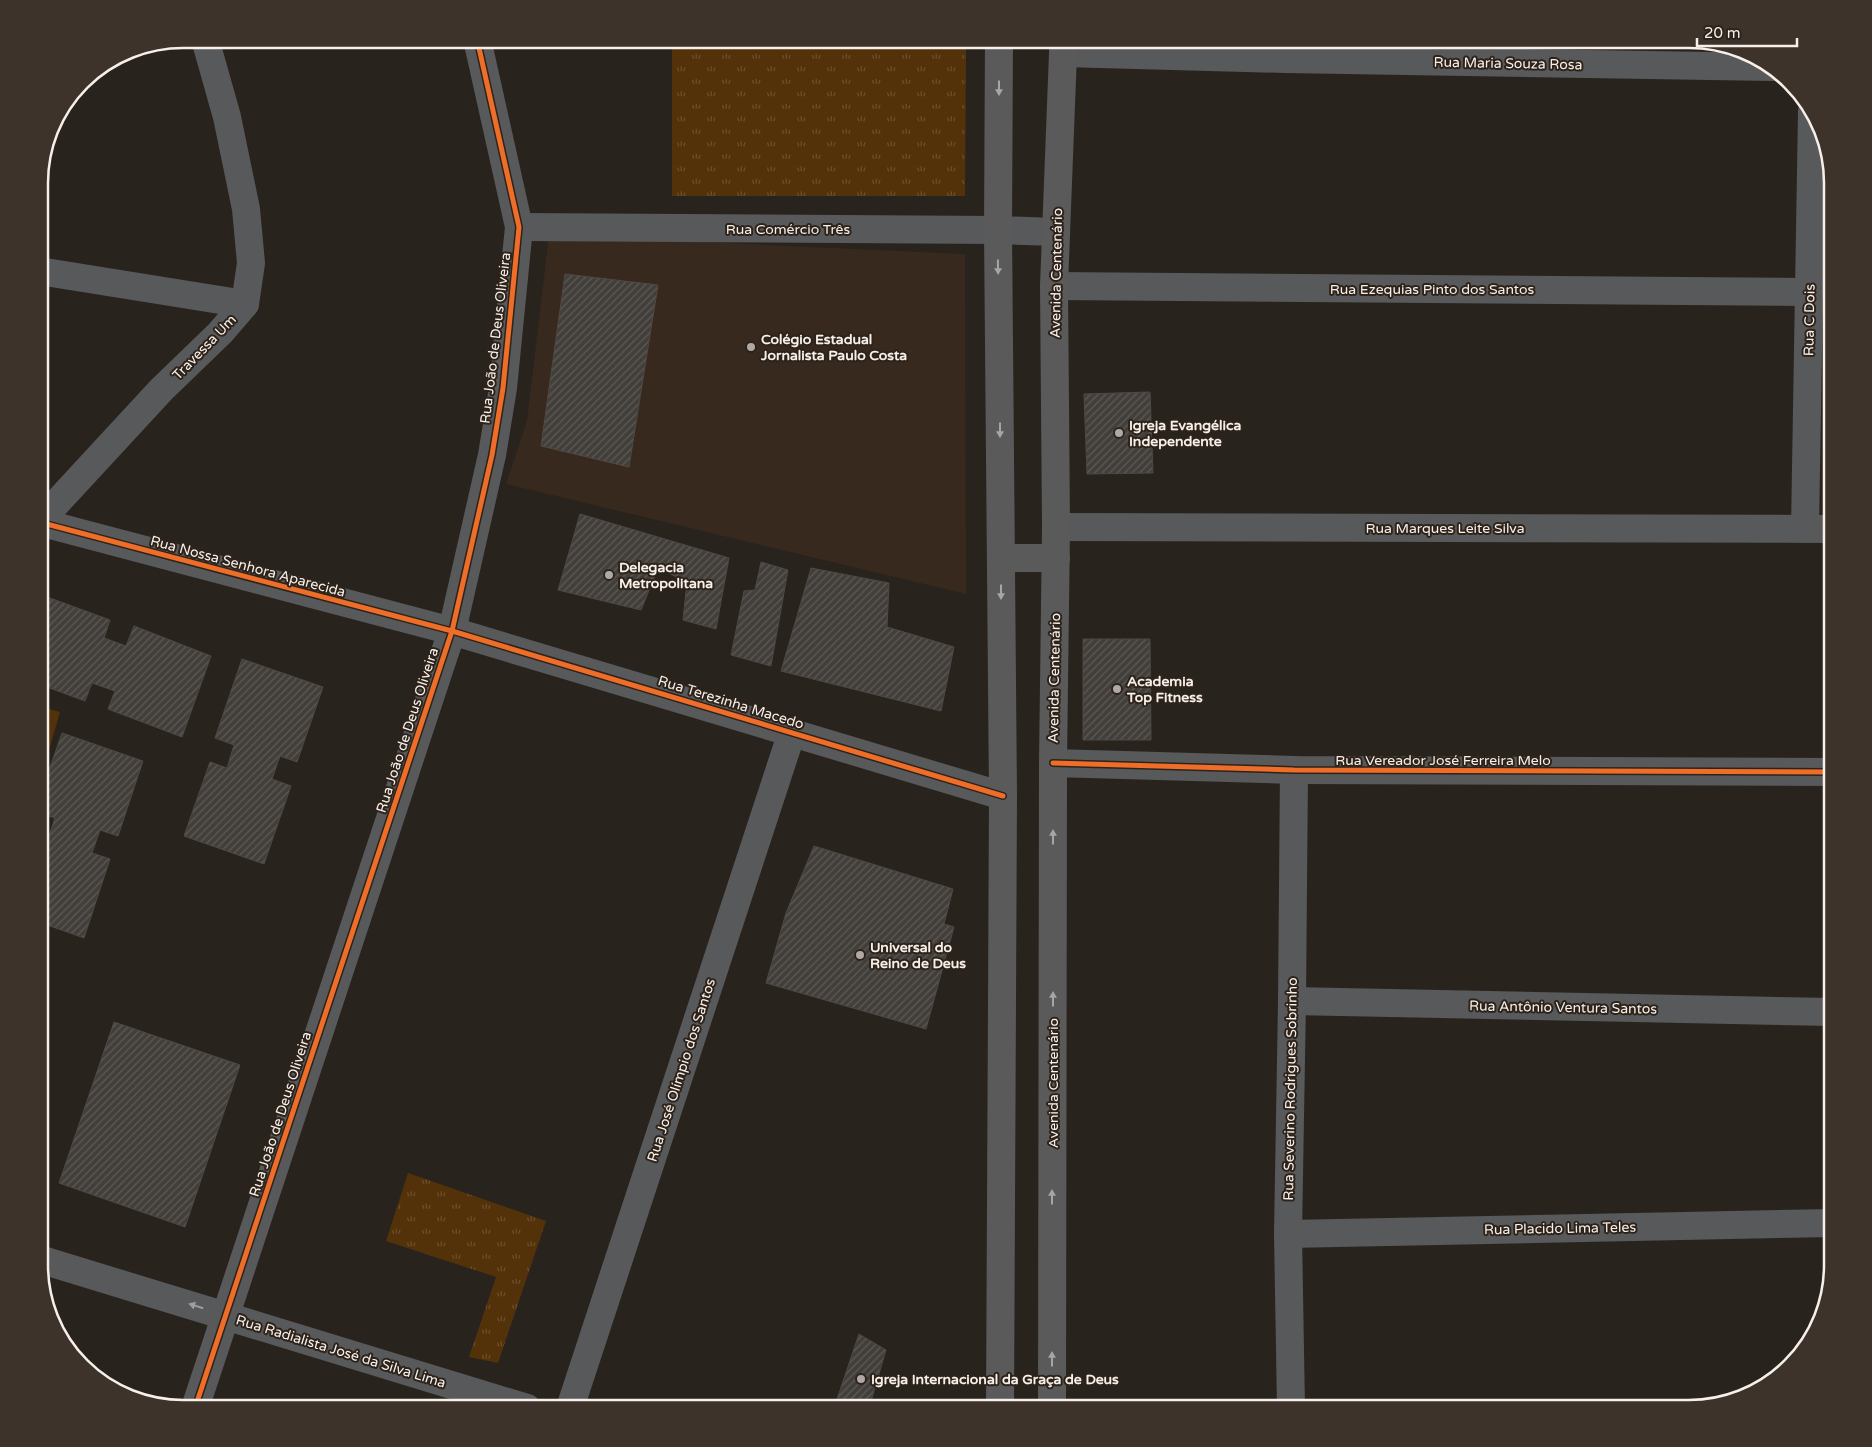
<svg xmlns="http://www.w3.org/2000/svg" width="1872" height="1447" font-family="'Varela Round',sans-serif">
<defs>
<pattern id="grass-tufts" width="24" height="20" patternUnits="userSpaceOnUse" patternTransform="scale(1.25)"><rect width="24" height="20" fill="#533109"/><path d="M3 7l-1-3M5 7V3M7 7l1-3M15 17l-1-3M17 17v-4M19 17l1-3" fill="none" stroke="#6c4f2d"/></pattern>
<pattern id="building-hatch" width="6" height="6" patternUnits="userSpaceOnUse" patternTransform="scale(1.25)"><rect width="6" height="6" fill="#423e3a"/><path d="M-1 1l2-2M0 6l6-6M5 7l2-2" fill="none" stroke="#5e5a57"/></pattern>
</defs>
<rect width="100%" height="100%" fill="#29231e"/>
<path fill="#37291d" d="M549,235L965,254L966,594L506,484L527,421Z"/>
<g fill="url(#grass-tufts)">
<path d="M672,39H966L965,196H672Z"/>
<path d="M53,120L39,209V173Z"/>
<path d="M408,1173L546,1221L498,1363L469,1357L496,1277L386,1241Z"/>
</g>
<path fill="#533109" d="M39,706L60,712L49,750L39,746Z"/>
<g fill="url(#building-hatch)" stroke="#4e4945">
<path d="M565,274L658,285L629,467L541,446Z"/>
<path d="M1150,392L1153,473L1087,474L1084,394Z"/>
<path d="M580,514L729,558L716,629L683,620L687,582L658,568L641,610L558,590Z"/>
<path d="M761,562L788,570L771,666L731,655L744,591L755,590Z"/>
<path d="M811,568L889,583L887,627L954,647L941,711L781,671Z"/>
<path d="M39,594L110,620L104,638L126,646L134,626L211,656L182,737L108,709L115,691L92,683L85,701L39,684Z"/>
<path d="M1083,639H1150L1151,740H1083Z"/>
<path d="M242,659L323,687L297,762L280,756L272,779L291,786L264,864L184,836L210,762L227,768L234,745L215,738Z"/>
<path d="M62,733L143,761L118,836L100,830L92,853L110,859L84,938L39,922V839L47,842L55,818L39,813V799Z"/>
<path d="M814,846L953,889L944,924L954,927L926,1029L766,983L786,913Z"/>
<path d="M114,1022L240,1065L185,1227L59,1183Z"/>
<path d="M859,1334L886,1350L869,1408H834Z"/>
</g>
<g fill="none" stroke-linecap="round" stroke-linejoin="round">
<g stroke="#58595a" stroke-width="28">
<path d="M1063,53L1285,59L1773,67"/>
<path d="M519,227L998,230L1056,232"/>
<path d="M39,271L245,304"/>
<path d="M1054,286L1810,292"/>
<path d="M39,522L452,631L1003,796"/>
<path d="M39,522L161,390L220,333L245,304L251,263L246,209L227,117L205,39"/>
<path d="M1056,527L1833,529"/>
<path d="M1805,529L1812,111"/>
<path d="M1053,763L1294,770L1833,772"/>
<path d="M1292,1001L1833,1012"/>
<path d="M1288,1234L1833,1223"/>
<path d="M195,1408L452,631L492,455L503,388L519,227L477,39"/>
<path d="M570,1408L792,732"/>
<path d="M1291,1408L1288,1234L1292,1001L1294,770"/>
</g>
<path stroke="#58595a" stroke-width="28" d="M39,1259L527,1408"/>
<g stroke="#5a5a5a" stroke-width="28">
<path d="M999,39L998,230L1003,796L1000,1408"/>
<path d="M1001,558H1056"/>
<path d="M1052,1408L1053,763L1056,527L1054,286L1063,53L1065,39"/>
</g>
<defs>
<g id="cycleway">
<path d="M39,522L452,631L1003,796"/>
<path d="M1053,763L1294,770L1833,772"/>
<path d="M195,1408L452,631L492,455L503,388L519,227L477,39"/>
</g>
</defs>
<use href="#cycleway" stroke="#2d231a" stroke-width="8"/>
<use href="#cycleway" stroke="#ee6e29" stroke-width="5"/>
</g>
<defs><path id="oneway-solid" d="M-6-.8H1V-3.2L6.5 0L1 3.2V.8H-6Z" transform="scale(1.25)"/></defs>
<g fill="#a8a5a2">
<use href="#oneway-solid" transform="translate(999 88) rotate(90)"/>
<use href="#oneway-solid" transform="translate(998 267) rotate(89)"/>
<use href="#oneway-solid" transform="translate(1000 430) rotate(90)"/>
<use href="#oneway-solid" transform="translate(1001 592) rotate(90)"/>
<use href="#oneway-solid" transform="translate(1053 837) rotate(-90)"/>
<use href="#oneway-solid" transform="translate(1053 999) rotate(-90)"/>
<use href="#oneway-solid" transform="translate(1052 1197) rotate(-90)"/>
<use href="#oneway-solid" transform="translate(1052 1359) rotate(-90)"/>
</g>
<use fill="#a09d9b" href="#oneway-solid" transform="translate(196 1306) rotate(-163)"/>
<g fill="#afa8a3" stroke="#2d231a" stroke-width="2">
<circle cx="751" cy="347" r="5"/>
<circle cx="1119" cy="433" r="5"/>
<circle cx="609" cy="575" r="5"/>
<circle cx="1117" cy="689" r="5"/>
<circle cx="860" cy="955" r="5"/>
<circle cx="861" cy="1379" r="5"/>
</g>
<g text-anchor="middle" stroke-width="4" stroke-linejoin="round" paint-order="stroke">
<g font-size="14" fill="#f7f0ea" stroke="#2d231a">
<text transform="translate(1508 63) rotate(1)" y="5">Rua Maria Souza Rosa</text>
<text x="788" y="234">Rua Comércio Três</text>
<text transform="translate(1056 273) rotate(-89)" y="5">Avenida Centenário</text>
<text x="1432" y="294">Rua Ezequias Pinto dos Santos</text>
<text transform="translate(1809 320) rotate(-89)" y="5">Rua C Dois</text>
<text transform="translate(495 338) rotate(-83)" y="5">Rua João de Deus Oliveira</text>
<text transform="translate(204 347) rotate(-46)" y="5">Travessa Um</text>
<text x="1445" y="533">Rua Marques Leite Silva</text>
<text transform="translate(248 566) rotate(15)" y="5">Rua Nossa Senhora Aparecida</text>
<text transform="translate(1054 678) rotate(-89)" y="5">Avenida Centenário</text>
<text transform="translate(731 702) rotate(17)" y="5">Rua Terezinha Macedo</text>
<text transform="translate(407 730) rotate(-72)" y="5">Rua João de Deus Oliveira</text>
<text x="1443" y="765">Rua Vereador José Ferreira Melo</text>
<text transform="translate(1563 1007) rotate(1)" y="5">Rua Antônio Ventura Santos</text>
<text transform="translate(681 1070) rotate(-72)" y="5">Rua José Olímpio dos Santos</text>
<text transform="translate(1053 1083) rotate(-90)" y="5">Avenida Centenário</text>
<text transform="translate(1290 1089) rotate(-89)" y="5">Rua Severino Rodrigues Sobrinho</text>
<text transform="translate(280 1114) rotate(-72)" y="5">Rua João de Deus Oliveira</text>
<text transform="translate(1560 1228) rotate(-1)" y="5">Rua Placido Lima Teles</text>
<text transform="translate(341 1351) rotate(17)" y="5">Rua Radialista José da Silva Lima</text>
</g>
<g font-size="14" font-weight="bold" fill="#f7f0ea" stroke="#2d231a" text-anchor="start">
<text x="761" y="344">Colégio Estadual<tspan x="761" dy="16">Jornalista Paulo Costa</tspan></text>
<text x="1129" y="430">Igreja Evangélica<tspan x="1129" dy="16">Independente</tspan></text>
<text x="619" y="572">Delegacia<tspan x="619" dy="16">Metropolitana</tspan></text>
<text x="1127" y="686">Academia<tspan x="1127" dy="16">Top Fitness</tspan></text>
<text x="870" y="952">Universal do<tspan x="870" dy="16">Reino de Deus</tspan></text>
<text x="871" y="1384">Igreja Internacional da Graça de Deus</text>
</g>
</g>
<path d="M0 0H1872V1447H0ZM183 48H1689A135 135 0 0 1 1824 183V1265A135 135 0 0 1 1689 1400H183A135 135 0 0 1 48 1265V183A135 135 0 0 1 183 48Z" fill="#3d332b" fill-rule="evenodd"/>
<path fill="none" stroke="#f7f0ea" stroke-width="2.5" d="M183 48H1689A135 135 0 0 1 1824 183V1265A135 135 0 0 1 1689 1400H183A135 135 0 0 1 48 1265V183A135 135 0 0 1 183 48Z"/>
<path d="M1697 38v8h100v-8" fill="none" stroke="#f7f0ea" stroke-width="2.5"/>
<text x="1704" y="38" font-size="15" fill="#f7f0ea" stroke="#2d231a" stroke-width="4" paint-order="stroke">20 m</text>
</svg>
